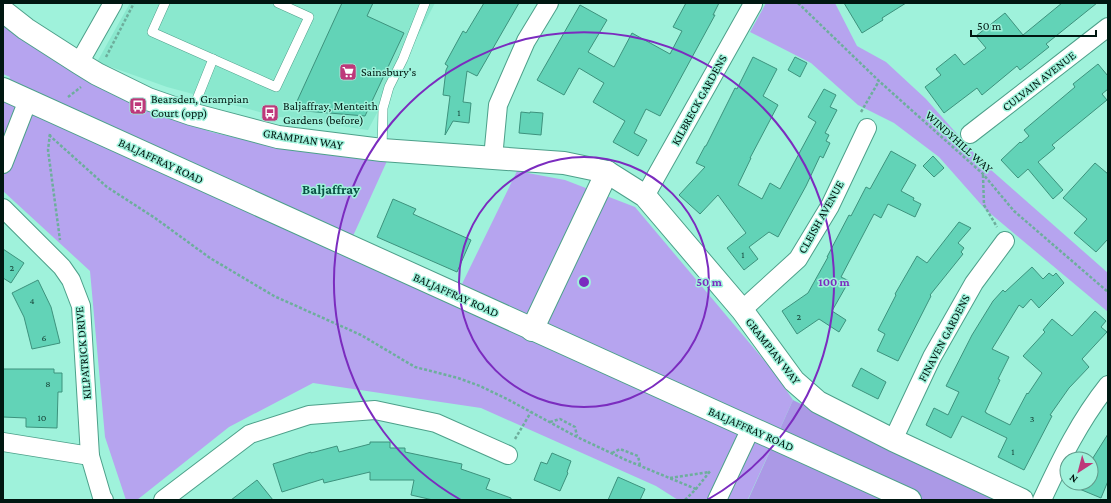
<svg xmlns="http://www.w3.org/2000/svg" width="1111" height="503" font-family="'Crimson Pro',serif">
<rect width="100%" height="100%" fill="#9ff2db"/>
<path fill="#8ae8ce" d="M130,3H435L368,130L274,116L167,87L97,62Z"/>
<g fill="#b6a4ef">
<path d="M766,3H835L857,46L886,62L926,99L982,162L1108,273V312L985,209L939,157L894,123L858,105L811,63L750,32Z"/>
<path d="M3,21L60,64L83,78L147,109L211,132L279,148L387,161L353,236L462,284L517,171L565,180L635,207L774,372L793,400L748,499L749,500H678L656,486L481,408L313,383L229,427L137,500H126L105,437L90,271L3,191V93L10,77L3,74Z"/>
</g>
<path fill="#ab99e6" d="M793,400L996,500H748Z"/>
<g fill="#62d3b7" stroke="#3d927d">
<path d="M342,3H373L367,16L404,33L365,116L293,110Z"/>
<path d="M484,3H519L477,76L467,71L463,102L471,103L469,123L453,121L445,135L450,96L443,95L446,70L448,66L445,64L463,31L466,33Z"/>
<path d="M686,3H719L713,15H715L660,116L646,109L634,133L647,140L638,156L613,142L625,121L593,102L604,83L579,68L564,95L537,80L580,5L607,20L588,52L614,67L632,33L670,54L682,31L673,27Z"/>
<path d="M844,3H906L882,18L883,20L862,33Z"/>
<path d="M1062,3H1097L1046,44L1049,47L1020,70L1017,66L982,95L977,88L944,113L925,87L941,75L936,69L955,54L964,65L986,48L976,36L1005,13L1023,35Z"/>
<path d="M753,57L777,69L763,96L778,105L750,158H751L738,185L762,199L770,183L780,189L816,122L808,117L824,89L836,95L830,107L837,110L825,133L829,135L826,141L830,143L823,158L820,156L806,186L778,237L769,232L749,247L758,259L744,270L727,248L746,233L718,195L700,214L679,195L705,167L696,163L705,146H706L735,88L737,89Z"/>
<path d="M795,57L807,63L800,77L788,70Z"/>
<path d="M1098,64L1108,76V89L1102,94L1107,100L1052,145L1055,148L1038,162L1063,190L1053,199L1028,169L1018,178L1001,160L1020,142L1021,143L1029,136L1024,130L1075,87L1073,84Z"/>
<path d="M521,112L530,113V112L543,113L541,135L519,133Z"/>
<path d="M891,151L916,165L901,191L914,198L913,200L921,204L915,217L888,204L881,218L874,214L841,277L849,281L832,311L846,320L839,332L819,319L797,334L782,311L808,293L828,257H827L849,215L851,216L866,187L870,189Z"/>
<path d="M933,156L944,168L934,177L923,166Z"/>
<path d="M1095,163L1108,174V239L1096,252L1074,233L1087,219L1063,198Z"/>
<path d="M393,199L416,209L413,214L471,240L457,272L377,237Z"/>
<path d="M959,222L971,228L958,243L964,248L961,252L963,254L930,295L931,296L898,361L877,351L885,334L878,330L896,295L895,294L917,256L927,263Z"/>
<path d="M3,249L24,263L11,283L3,278Z"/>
<path d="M1032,267L1043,279L1049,273L1053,276L1056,273L1064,283L1039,308L1031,299L1023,308L1019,305L992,349L1009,357L998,379L1000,380L985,412H986V413L1010,425L1027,393L1028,394L1042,373L1023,356L1045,332L1043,330L1052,319L1072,336L1095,311L1106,321L1101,327L1107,332L1082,359L1089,367L1069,388L1050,415L1052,416L1024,470L998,457L1007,438L962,416L951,438L926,425L934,408L948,415L959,392L946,386L972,335L993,301L1003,290L1005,292Z"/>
<path d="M38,280L51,307L60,343L32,349L24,317L12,293Z"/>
<path d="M861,368L886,382L878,399L852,386Z"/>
<path d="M3,369H54V373H62V392H58L57,428L26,427V418L3,417Z"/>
<path d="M1108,434V481L1101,498L1065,483H1091V461Z"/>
<path d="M370,442H390V448H405V452L462,464L461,469L490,479L486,489L511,498V500H433L411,495L414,480H370V472L324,483L323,479L282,492L273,464L311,452V453L337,446L339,452L370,444Z"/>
<path d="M552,453L571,461L567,472L568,473L560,491L534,480L541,462L547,464Z"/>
<path d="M618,477L645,489L640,500H608Z"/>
<path d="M257,480L273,500H231Z"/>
</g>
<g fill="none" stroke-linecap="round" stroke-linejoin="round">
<defs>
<g id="service">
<path d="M165,3L152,32L276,87L309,17L278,3"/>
<path d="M191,114L213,59"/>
<path d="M382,150L383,108L389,87L403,59L425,3"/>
</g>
<g id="minor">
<path d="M79,63L113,3"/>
<path d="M970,134L1108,27"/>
<path d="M493,158L498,105L526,41L549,3"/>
<path d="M3,164L28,100"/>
<path d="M645,196L753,4"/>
<path d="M3,208L62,267L71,280L81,306L90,456L102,497L104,500"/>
<path d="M742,310L798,259L830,206L867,128"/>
<path d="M893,440L932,357L974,283L1005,241"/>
<path d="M3,442L90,456"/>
<path d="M163,500L250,434L309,415L375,410L436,423L508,455"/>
<path d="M717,500L751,428"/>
<path d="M1042,500C1061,459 1080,420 1108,385"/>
</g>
<g id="tertiary">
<path d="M3,11L26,29L79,63L97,74L148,99L191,114L278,137L382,150L564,163L607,172L645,196L742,310L794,381L818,402L893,440L1022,500"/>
<path d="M532,330L607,172"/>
</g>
<path id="secondary" d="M3,89L910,500"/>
</defs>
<use href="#service" stroke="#4da08a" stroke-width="10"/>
<use href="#minor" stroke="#4da08a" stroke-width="20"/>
<use href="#tertiary" stroke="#4da08a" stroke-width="24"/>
<use href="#secondary" stroke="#4da08a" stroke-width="24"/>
<g stroke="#6dae9c" stroke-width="2.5" stroke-dasharray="3 2" stroke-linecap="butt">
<path d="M798,3L879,81L983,174L1014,211L1108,292"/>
<path d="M106,57L134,3"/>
<path d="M68,97L81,87"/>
<path d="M861,112L879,81"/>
<path d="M50,134L48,150L60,240"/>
<path d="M49,135L107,187L155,218L210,258L274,296L361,335L415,367L458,378L480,386L507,399L577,437L626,460L696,489"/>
<path d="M983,175L984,205L997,227"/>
<path d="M550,422L560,419L575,427L577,436"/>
<path d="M515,439L531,412"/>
<path d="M612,453L620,449L638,456L640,465"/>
<path d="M670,478L709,472"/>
<path d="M685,500L696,489L711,470"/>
</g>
<use href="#service" stroke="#fff" stroke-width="9"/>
<use href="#minor" stroke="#fff" stroke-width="18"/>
<use href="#tertiary" stroke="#fff" stroke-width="22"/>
<use href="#secondary" stroke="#fff" stroke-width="22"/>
</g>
<g fill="none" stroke="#7b2cbf" stroke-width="2">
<circle cx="584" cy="282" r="125"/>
<path d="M461 500A250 250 0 1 1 707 500"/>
</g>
<defs>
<symbol id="supermarket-square" viewBox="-11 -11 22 22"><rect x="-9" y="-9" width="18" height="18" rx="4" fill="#be387a" stroke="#9ff2db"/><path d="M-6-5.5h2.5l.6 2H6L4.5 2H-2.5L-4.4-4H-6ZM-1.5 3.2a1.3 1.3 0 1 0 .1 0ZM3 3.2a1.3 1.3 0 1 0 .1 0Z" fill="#fff"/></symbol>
<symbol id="bus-square" viewBox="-11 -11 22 22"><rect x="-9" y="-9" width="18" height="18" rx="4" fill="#be387a" stroke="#9ff2db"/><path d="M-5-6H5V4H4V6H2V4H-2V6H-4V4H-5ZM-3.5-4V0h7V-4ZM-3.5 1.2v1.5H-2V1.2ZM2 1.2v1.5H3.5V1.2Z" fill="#fff"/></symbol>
</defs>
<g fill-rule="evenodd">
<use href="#supermarket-square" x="338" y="62" width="20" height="20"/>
<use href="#bus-square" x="128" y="96" width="20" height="20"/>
<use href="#bus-square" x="260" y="103" width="20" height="20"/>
</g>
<g text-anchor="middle" stroke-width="3" stroke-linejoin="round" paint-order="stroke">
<g font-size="10" fill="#18463a">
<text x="459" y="116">1</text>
<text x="743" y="258">1</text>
<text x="12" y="271">2</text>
<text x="32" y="304">4</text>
<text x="799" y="320">2</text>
<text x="44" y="341">6</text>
<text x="48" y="387">8</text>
<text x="42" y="421">10</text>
<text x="1032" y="422">3</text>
<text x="1013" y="455">1</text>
</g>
<g font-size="12" fill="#001711" stroke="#9ff2db" text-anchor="start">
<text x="361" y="76">Sainsbury's</text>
<text x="151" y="103">Bearsden, Grampian<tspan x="151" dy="14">Court (opp)</tspan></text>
<text x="283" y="110">Baljaffray, Menteith<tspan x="283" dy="14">Gardens (before)</tspan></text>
</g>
<g font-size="12" fill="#001711" stroke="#9ff2db">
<text transform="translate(1039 81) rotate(-38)" y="4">CULVAIN AVENUE</text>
<text transform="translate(699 100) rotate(-61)" y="4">KILBRECK GARDENS</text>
<text transform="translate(303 139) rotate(9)" y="4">GRAMPIAN WAY</text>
<text transform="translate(959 142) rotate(42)" y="4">WINDYHILL WAY</text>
<text transform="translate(161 161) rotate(25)" y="4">BALJAFFRAY ROAD</text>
<text transform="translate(821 217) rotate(-61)" y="4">CLEISH AVENUE</text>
<text transform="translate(456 295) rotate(24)" y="4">BALJAFFRAY ROAD</text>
<text transform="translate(944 338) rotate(-62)" y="4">FINAVEN GARDENS</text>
<text transform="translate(773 351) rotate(52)" y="4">GRAMPIAN WAY</text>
<text transform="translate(83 353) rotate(-95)" y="4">KILPATRICK DRIVE</text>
<text transform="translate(751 429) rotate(24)" y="4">BALJAFFRAY ROAD</text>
</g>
<g font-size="14" font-weight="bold" fill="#0a5243" stroke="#9ff2db">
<text x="331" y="194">Baljaffray</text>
</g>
</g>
<circle cx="584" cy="282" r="6" fill="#7b2cbf" stroke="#9ff2db" stroke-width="2"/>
<g font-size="12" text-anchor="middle" font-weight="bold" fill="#7b2cbf" stroke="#9ff2db" stroke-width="3" stroke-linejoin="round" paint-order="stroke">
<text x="709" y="286">50 m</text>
<text x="834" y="286">100 m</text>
</g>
<rect width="1111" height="503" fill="none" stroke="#001711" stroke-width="8"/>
<g transform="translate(1079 471) rotate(216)"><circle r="19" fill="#9ff2db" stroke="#5f9a8a"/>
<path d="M0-3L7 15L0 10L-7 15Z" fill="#be387a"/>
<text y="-6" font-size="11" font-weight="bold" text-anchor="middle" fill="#001711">N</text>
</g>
<path d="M971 30v6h125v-6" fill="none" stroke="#001711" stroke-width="2"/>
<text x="977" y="30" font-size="12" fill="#001711" stroke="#9ff2db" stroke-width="3" paint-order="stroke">50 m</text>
</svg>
